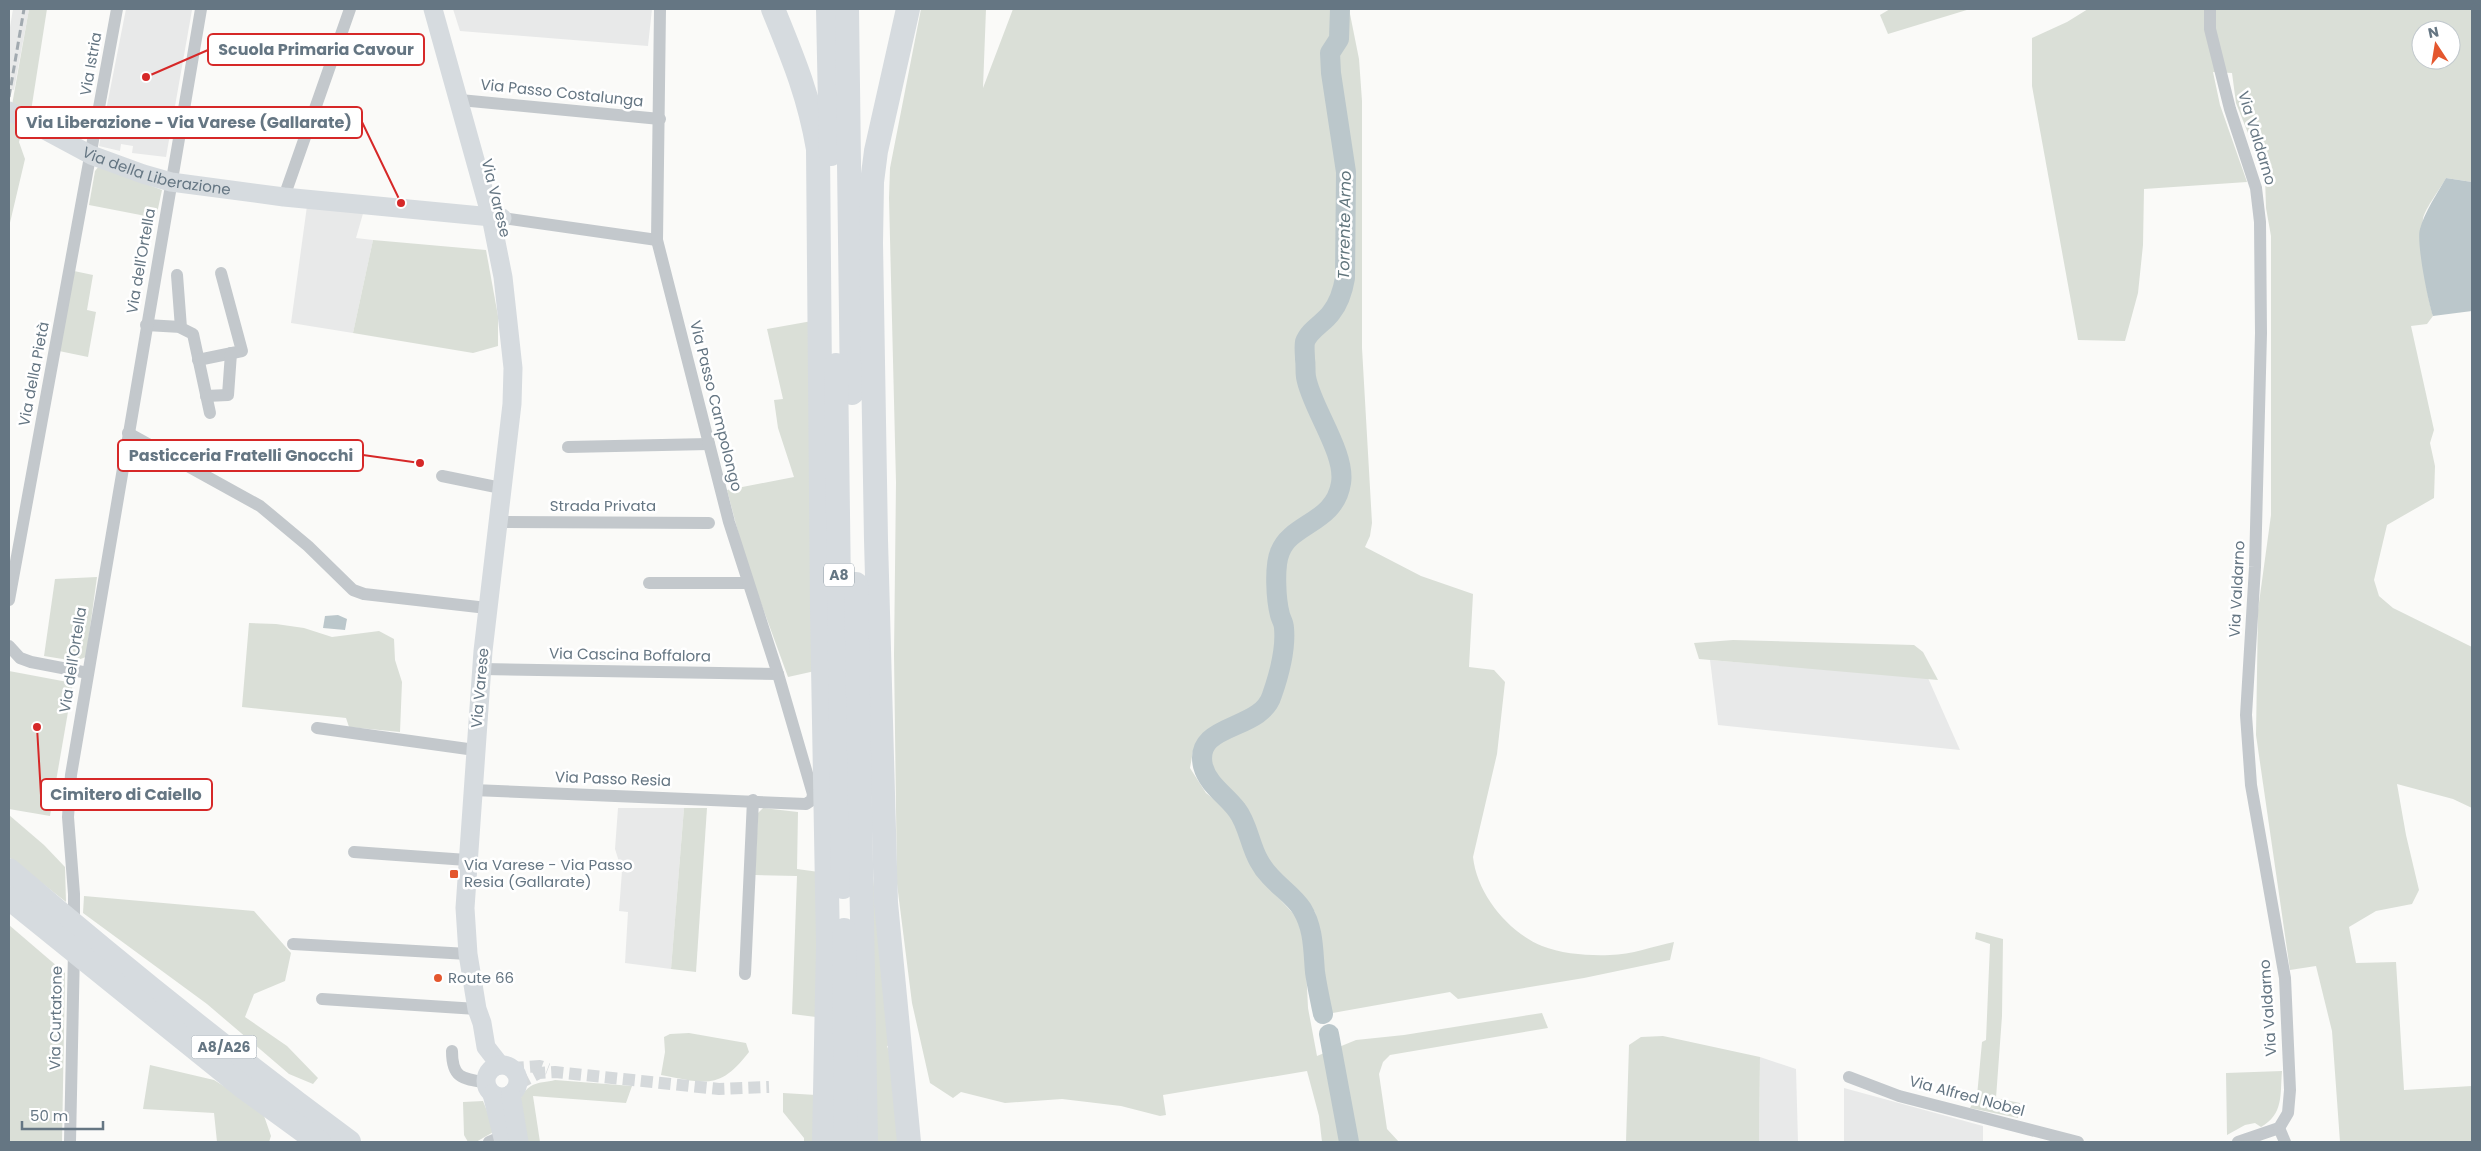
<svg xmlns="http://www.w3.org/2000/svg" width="2481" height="1151" font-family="Poppins,sans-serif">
<rect width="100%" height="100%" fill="#fafaf8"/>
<g fill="#e8e9e9">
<path d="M13,9H29L14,90L9,89V33Z"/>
<path d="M126,9L192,10L166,157L132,153L133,146L121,144L120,151L99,146Z"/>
<path d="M453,9H652L648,46L460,31Z"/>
<path d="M307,206L364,210L356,238L373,240L353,333L291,323Z"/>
<path d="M1710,660L1928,678L1960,750L1718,725Z"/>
<path d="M618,808H684L671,969L625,963L628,912L619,911L622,871L615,849Z"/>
<path d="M1760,1057L1796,1069L1798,1142H1759Z"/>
<path d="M1844,1088L1983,1126V1142H1844Z"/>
</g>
<g fill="#dadfd7" fill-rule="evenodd">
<path d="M29,9H47L31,111L12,105Z"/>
<path d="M921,9H986L983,88L1013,9H1349L1359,59L1362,101V348L1372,523L1370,536L1365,547L1421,576L1473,594L1469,667L1494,670L1505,682L1497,754L1473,857C1477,894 1508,932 1542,946C1562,954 1590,956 1610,955C1631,955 1654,946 1674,942L1670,960L1584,978L1458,999L1450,992L1327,1014L1319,972L1320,949L1315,912L1266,864L1250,828V814L1240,800L1224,787L1209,761L1214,748L1226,735L1250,726L1265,716L1282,680L1287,636L1281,632L1272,664L1267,697L1249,715L1236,724L1214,731L1193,751L1190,768L1206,793L1228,810L1260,878L1304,925L1308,1008L1317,1056L1356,1040L1404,1035L1542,1013L1548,1028L1390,1055L1383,1062L1379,1074L1387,1129L1399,1142H1322L1319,1116L1307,1071L1163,1095L1166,1115L1160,1116L1121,1106L1062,1099L1005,1103L961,1092L953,1098L930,1083L912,1003L897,884L894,655L896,482L889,198L890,168Z"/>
<path d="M1890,9H1970L1888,34L1880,15Z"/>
<path d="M2088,9H2472V182L2446,178C2441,188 2425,208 2423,219C2419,244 2426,292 2433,316L2427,324L2411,326L2434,430L2430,443L2435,466L2434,498L2387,525L2374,580L2379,596L2393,608L2472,647V808L2453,799L2397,784L2406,835L2419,890L2412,904L2376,911L2349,927L2356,963L2396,962L2404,1090L2472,1086V1142H2340L2332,1031L2316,966L2290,970L2256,735L2258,610L2271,515V236L2266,208L2265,176L2236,103L2232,73L2213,72L2220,105L2247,182L2144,189L2143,245L2138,293L2125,341L2078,340L2032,86V38L2067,22ZM2421,30H2451V60H2421Z"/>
<path d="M9,121L23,127L19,142L25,159L9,227Z"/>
<path d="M99,166L162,190L156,218L89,205L95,171Z"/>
<path d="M373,240L486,250L498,316V346L473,353L353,333Z"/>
<path d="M74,271L93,275L87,310L96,312L88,357L59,351Z"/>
<path d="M812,321L815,671L788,677L746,562L727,490L794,477L778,428L774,400L783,399L767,329Z"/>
<path d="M97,577L86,657L75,661L44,656L55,579Z"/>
<path d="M249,623L276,624L304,628L332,637L379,631L394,639L395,660L402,682L400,732L349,727L346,718L242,707Z"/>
<path d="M1733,640L1914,645L1923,652L1938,680L1699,659L1694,643Z"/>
<path d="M9,671L73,683L50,816L9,809Z"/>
<path d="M684,808H707L696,972L671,969Z"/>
<path d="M763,808L798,812L797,869L819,872L816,1017L792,1014L797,876L755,875L758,813Z"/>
<path d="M9,815L44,845L65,867L66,902L9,857Z"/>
<path d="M872,870L893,1045L887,1046L895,1068L901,1142H876Z"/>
<path d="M84,896L254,911L291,953L285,981L254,994L245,1017L287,1046L318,1078L313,1084L289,1074L207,1004L83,913Z"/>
<path d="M9,925L65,973L62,1142H9Z"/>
<path d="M1976,932L2003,939L2002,1016L1996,1098L2020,1103L2018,1118L1970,1108L1977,1096L1982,1042L1986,1040L1990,944L1975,939Z"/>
<path d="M689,1033L746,1043L749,1052C719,1091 705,1083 661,1075L665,1052L664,1037L670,1034Z"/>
<path d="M1663,1036L1760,1057L1759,1142H1626L1629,1045L1641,1037Z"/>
<path d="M150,1065L214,1080L262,1110L271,1136L269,1142H217L214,1113L143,1109Z"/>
<path d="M2282,1071C2280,1094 2284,1114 2261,1127L2255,1123L2245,1125L2227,1135L2226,1073Z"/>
<path d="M555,1080L632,1086L626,1103L533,1096L540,1142H525C520,1124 511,1099 531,1086C537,1082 548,1082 555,1080Z"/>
<path d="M783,1093L816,1095V1142H804V1138L783,1112Z"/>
<path d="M483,1101L495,1131L476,1142H468L464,1135L463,1102Z"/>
</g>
<g fill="#bbc7cb">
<path d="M2446,178L2472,182V311L2433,316C2428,301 2416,242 2420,229C2425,211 2437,194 2446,178Z"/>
<path d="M338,615L347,619L345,630L323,628L325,616Z"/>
</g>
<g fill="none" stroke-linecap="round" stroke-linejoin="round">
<g stroke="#bbc7cb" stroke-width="20">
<path d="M1323,1014C1320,1000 1317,986 1315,972C1313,950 1314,929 1302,909C1291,892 1270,882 1259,861C1250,846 1248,824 1237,810C1226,795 1208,785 1203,766C1193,722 1261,732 1272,695C1279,675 1286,649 1284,628C1284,623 1281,619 1280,615C1276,600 1274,566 1280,552C1291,523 1335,523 1341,483C1346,453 1311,407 1306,377C1305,371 1306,365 1305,359C1305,354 1304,347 1305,342C1309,330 1324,323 1331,313C1339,303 1343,290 1345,278L1346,172L1331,73L1330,53L1339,39L1340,9"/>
<path d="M1329,1034L1349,1142"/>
</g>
<g stroke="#d5d9db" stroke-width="12" stroke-dasharray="12 6" stroke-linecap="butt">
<path d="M512,1068L540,1066L548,1069"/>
<path d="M518,1084L539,1073L555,1072L719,1089L769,1087"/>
</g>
<g stroke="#c3c8cc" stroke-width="12">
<path d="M2210,9V29L2230,109L2256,188L2260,222L2261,333L2255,567L2246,715L2251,785L2285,978L2290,1090L2288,1113L2279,1128L2238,1142"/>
<path d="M460,100L660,119"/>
<path d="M284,197L350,9"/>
<path d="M503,218L657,240"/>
<path d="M177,275L181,328L193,334L210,413"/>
<path d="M146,325L181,327"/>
<path d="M198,360L242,351L221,273"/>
<path d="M206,396L228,395L231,353"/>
<path d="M128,433L260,506L308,546L353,590L364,594L487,608"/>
<path d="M568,447L709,444"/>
<path d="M442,476L501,488"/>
<path d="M497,522L709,523"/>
<path d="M649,583H747"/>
<path d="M9,600L117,9"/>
<path d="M9,646L20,658L31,662L88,673"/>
<path d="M482,669L778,674"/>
<path d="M317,728L475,750"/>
<path d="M473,790L806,804L812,800L813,794L778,674L729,522L657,240L660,9"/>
<path d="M354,852L467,860"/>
<path d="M74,925V894L68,817L71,775L201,9"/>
<path d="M293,944L468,954"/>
<path d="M745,974L753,800"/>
<path d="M322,999L477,1009"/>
<path d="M452,1051C452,1077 461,1079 485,1082"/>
<path d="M1849,1077L1899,1096L2078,1142"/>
<path d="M2279,1128L2285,1142"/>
<path d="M70,1142L74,950"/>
<path d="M489,1142L503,1136"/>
</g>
<g stroke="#d6dbdf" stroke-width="19">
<path d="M433,9L491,217L503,277L513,368L512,404L483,651L465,908L468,954L477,1009L482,1023L486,1047L500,1065"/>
<path id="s1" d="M9,111L91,155L143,174L171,182L284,197L502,218"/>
<circle cx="502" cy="1081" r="16"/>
<path d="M492,1094L504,1142"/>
<path d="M511,1094L519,1142"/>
</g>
<g stroke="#d6dbdf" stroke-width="24">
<path d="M773,9C793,58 809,96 818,149L822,610L828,945L824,1142"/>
<path d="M828,9L831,154"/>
<path d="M847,9L852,393"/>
<path d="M908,9L876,151L872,182L871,243L876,540L886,903L909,1142"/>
<path d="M836,365L843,887"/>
<path d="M856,584L866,1142"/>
<path d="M9,870C119,964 232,1055 349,1142"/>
<path d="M9,898L242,1086L319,1142"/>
<path d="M844,930L846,1142"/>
</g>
<path stroke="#a2aab0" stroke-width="3" stroke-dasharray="8 4" stroke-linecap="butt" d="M9,97L24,9"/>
</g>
<g fill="#e4572e" stroke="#fff" stroke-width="2">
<rect x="449" y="869" width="10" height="10" rx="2.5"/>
<circle cx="438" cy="978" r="5"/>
</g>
<g text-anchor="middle" stroke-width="5" stroke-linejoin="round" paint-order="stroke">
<g fill="#fff" stroke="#939fa8" stroke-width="1">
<rect x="824" y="563.5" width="30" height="23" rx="4"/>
<rect x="191.5" y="1035.5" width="65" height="23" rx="4"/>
</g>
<g font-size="14" font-weight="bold" fill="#657683">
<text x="839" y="580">A8</text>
<text x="224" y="1052">A8/A26</text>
</g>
<g font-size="15" fill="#657683" stroke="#fff">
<text transform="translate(91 64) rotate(-80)" y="5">Via Istria</text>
<text transform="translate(562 93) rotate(6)" y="5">Via Passo Costalunga</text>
<text transform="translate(2257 138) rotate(73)" y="5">Via Valdarno</text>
<text dy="5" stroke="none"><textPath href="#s1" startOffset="161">Via della Liberazione</textPath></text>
<text transform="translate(496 198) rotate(76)" y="5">Via Varese</text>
<text transform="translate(141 261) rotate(-80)" y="5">Via dell'Ortella</text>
<text transform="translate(34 374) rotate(-79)" y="5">Via della Pietà</text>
<text transform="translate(716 406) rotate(76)" y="5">Via Passo Campolongo</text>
<text x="603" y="511">Strada Privata</text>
<text transform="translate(2237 589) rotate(-87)" y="5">Via Valdarno</text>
<text transform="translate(630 655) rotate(1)" y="5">Via Cascina Boffalora</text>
<text transform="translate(73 660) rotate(-81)" y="5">Via dell'Ortella</text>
<text transform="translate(480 688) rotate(-85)" y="5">Via Varese</text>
<text transform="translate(613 779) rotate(2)" y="5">Via Passo Resia</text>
<text transform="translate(2268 1008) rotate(-94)" y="5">Via Valdarno</text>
<text transform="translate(56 1018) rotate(-89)" y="5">Via Curtatone</text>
<text transform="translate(1967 1096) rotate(15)" y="5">Via Alfred Nobel</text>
</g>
<g font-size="15" fill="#657683" stroke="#fff" text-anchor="start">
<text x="464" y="870">Via Varese - Via Passo<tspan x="464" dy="17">Resia (Gallarate)</tspan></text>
<text x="448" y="983">Route 66</text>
</g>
<g font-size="16" font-style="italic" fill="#60757c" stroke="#fff">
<text transform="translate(1344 225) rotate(-89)" y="6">Torrente Arno</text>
</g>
</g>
<path fill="none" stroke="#d62828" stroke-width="2" d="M146 77L208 50M401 203L362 122M420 463L363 455M37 727L41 795"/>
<g fill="#d62828" stroke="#fff" stroke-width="2">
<circle cx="146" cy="77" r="5"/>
<circle cx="401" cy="203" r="5"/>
<circle cx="420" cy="463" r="5"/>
<circle cx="37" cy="727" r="5"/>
</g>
<g fill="#fff" stroke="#d62828" stroke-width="2">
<rect x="208" y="34" width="216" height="31" rx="5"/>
<rect x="16" y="107" width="346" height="31" rx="5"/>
<rect x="118" y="440" width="245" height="31" rx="5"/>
<rect x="41" y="779" width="171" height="31" rx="5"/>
</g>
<g font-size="16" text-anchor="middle" font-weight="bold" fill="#657683">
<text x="316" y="55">Scuola Primaria Cavour</text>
<text x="189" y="128">Via Liberazione - Via Varese (Gallarate)</text>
<text x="241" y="461">Pasticceria Fratelli Gnocchi</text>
<text x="126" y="800">Cimitero di Caiello</text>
</g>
<rect width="2481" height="1151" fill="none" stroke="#657683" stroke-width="20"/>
<g transform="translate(2436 45) rotate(348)"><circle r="24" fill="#ffffff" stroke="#c1c8cd"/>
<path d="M0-4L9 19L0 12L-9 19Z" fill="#e4572e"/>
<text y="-8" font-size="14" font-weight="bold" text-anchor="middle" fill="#657683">N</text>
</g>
<path d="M22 1121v8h81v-8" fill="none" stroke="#657683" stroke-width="2.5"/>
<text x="30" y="1121" font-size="15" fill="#657683" stroke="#ffffff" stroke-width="4" paint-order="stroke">50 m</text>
</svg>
